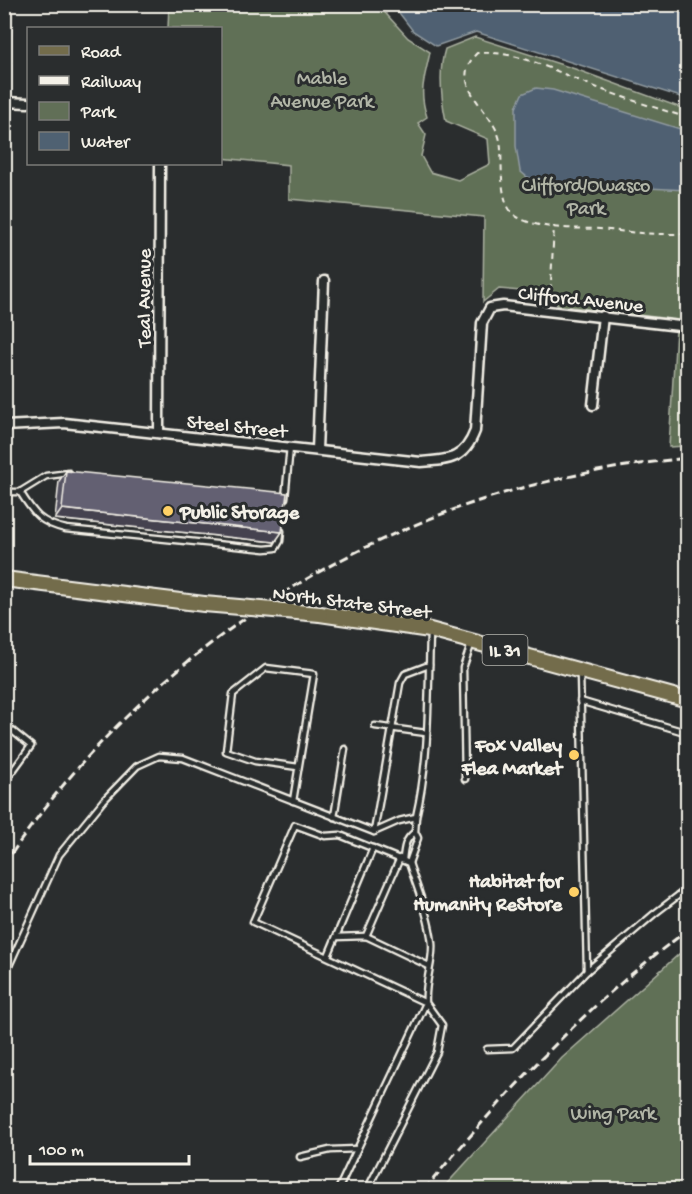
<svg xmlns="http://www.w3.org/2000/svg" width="692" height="1194" font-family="'Gochi Hand',sans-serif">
<rect width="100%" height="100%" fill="#2a2d2e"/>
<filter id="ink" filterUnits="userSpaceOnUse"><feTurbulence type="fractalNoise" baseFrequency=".0167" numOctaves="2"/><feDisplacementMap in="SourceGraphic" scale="12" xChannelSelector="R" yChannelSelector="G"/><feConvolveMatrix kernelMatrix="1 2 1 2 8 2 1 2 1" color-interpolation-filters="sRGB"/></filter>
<g filter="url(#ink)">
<g fill="#616f57" stroke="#aab0a0" stroke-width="1.5">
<path d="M169,5H378L408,38L430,52C425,78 418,90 427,117L418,123L426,135L421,156L430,172L458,180L490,164L488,139L446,121C441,97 438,72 445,49L475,37L575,69L687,110V321L557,305L555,294L499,289L483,302L484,217L289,199V165L221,158L220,28H168Z"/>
<path d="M676,329L687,330V446L669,447Z"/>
<path d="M687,947V1189H442L562,1058Z"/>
</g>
<g fill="#4f6172" stroke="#919ba1" stroke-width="1.5">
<path d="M390,5H687V99L476,32L436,46L413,31L400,14Z"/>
<path d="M536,88L553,90L687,131V190L547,183L527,177L520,171L516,146V108L522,94Z"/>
</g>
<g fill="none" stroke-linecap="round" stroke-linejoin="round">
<defs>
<g id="lane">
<path d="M4,492H20L46,476L69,473"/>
<path d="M20,492C34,514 40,523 66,529L265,549L276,548L280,541L281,531"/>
<path d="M285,498L290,447"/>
<path d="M580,673L587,971L654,914L688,888"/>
<path d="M580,701L688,733"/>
<path d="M4,724L31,746L4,783"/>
<path d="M375,726L426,733"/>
<path d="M465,779L463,668L472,642"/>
<path d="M293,801L314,674L266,668L233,694L226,751L255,761L298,767"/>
<path d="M334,817L345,749"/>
<path d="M374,832L400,683L405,674L429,665"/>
<path d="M403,860C404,848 405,839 415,832"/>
<path d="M409,863L418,838L415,832L416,817"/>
<path d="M366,936L400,858"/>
<path d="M336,937L366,936L429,966"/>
<path d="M328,956L373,848"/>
<path d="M4,977L59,855L103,801L137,766L159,756L183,758L374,832L399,821L416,817C430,757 428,694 430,633"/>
<path d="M487,1049L513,1048L587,971"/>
<path d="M300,1157L330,1150L357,1149"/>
<path d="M338,1190L426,1003C424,982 434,961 432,943C429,916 417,888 409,863L340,835L325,836L295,825L253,922L426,1003L442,1025L437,1052L367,1190"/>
</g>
<g id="street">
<path d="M5,102L28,103"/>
<path d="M4,143L6,4"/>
<path d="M593,405L603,316"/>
<path d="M4,426L64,423L421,462C449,460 464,460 475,431L482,323L490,308L503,306L688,327"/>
<path d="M159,433L160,164"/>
<path d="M317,450L324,281"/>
</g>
<g id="primary">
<path d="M4,579L204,604"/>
<path d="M320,614L430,630L688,700"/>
</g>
</defs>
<use href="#lane" stroke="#f4f1e8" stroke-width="9"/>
<use href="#street" stroke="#f4f1e8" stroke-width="13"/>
<use href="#primary" stroke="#f4f1e8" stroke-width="18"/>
<g stroke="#f4f1e8" stroke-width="2" stroke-dasharray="6 4.5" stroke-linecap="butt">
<path d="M688,118C651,106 613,95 578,80C547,67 512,50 477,53C445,85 495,111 500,141C504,162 496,207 519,218C542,230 575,228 600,229C629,232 659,236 688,233"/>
<path d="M550,301L554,226"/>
</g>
<use href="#lane" stroke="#2a2d2e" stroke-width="4.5"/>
<use href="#street" stroke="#2a2d2e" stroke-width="8"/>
<use href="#primary" stroke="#736c4b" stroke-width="14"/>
<g stroke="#f4f1e8" stroke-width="3" stroke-dasharray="9 4.5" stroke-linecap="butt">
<path d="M4,865C123,684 310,547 518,489C574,474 630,464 688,458"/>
<path d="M424,1190C504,1095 587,1003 688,930"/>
</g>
<defs>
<path id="primary-bridge" d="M204,604L320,614"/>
</defs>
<use href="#primary-bridge" stroke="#f4f1e8" stroke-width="18" stroke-linecap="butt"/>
<use href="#primary-bridge" stroke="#736c4b" stroke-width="14"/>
</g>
<path fill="#555362" stroke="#f4f1e8" stroke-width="1.5" d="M66,471L282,532L275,542L55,519L59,481Z"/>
<path fill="#454350" stroke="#f4f1e8" stroke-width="1.5" d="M62,509L282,532L275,542L55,519Z"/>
<path fill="#636072" stroke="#f4f1e8" stroke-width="1.5" d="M66,471L287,493L282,532L62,509Z"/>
</g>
<g fill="#ffd166" stroke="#2a2d2e" stroke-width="2">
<circle cx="168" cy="511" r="6"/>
<circle cx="574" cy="755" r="6"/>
<circle cx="574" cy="892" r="6"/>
</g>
<g text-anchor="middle" stroke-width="6" stroke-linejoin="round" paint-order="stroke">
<rect fill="#2a2d2e" stroke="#b7b6b0" stroke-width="1.5" x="482.5" y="635" width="45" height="30" rx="4.5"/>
<g font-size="18" font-weight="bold" fill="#f4f1e8">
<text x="505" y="656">IL 31</text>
</g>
<g font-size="20" fill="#b2b6a7" stroke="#2a2d2e">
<text x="322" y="84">Mable<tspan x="322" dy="23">Avenue Park</tspan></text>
<text x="586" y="191">Clifford/Owasco<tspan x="586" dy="23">Park</tspan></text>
<text x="613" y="1119">Wing Park</text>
</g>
<g font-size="20" fill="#f4f1e8" stroke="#2a2d2e">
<text transform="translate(143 298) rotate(-90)" y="7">Teal Avenue</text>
<text transform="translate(581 298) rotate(6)" y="7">Clifford Avenue</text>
<text transform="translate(237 425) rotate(6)" y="7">Steel Street</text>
<text transform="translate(352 601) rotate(7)" y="7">North State Street</text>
</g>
<g font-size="20" font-weight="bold" fill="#f4f1e8" stroke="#2a2d2e" text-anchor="end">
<text x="180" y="518" text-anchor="start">Public Storage</text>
<text x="562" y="751">Fox Valley<tspan x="562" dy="23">Flea Market</tspan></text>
<text x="562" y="887">Habitat for<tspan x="562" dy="23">Humanity ReStore</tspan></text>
</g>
</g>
<rect width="692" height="1194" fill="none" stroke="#2a2d2e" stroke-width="24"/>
<rect x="12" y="12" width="668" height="1170" fill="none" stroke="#f4f1e8" stroke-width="2" filter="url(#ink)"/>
<rect x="27" y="27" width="195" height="138" fill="#2a2d2e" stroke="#7b7b78" stroke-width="1.5"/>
<rect x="39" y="46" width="30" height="9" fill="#736c4b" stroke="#7b7b78" stroke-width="1.5"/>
<text x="81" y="57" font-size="18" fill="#f4f1e8">Road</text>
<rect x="39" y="76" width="30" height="9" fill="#f4f1e8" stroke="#7b7b78" stroke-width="1.5"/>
<text x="81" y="87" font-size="18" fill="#f4f1e8">Railway</text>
<rect x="39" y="102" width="30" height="18" fill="#616f57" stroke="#7b7b78" stroke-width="1.5"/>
<text x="81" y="117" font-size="18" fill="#f4f1e8">Park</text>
<rect x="39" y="132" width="30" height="18" fill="#4f6172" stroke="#7b7b78" stroke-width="1.5"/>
<text x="81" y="147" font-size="18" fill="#f4f1e8">Water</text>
<path d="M30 1155v9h159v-9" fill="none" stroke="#f4f1e8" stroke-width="3"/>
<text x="39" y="1155" font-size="18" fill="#f4f1e8" stroke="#2a2d2e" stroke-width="4.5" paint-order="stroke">100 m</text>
</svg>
